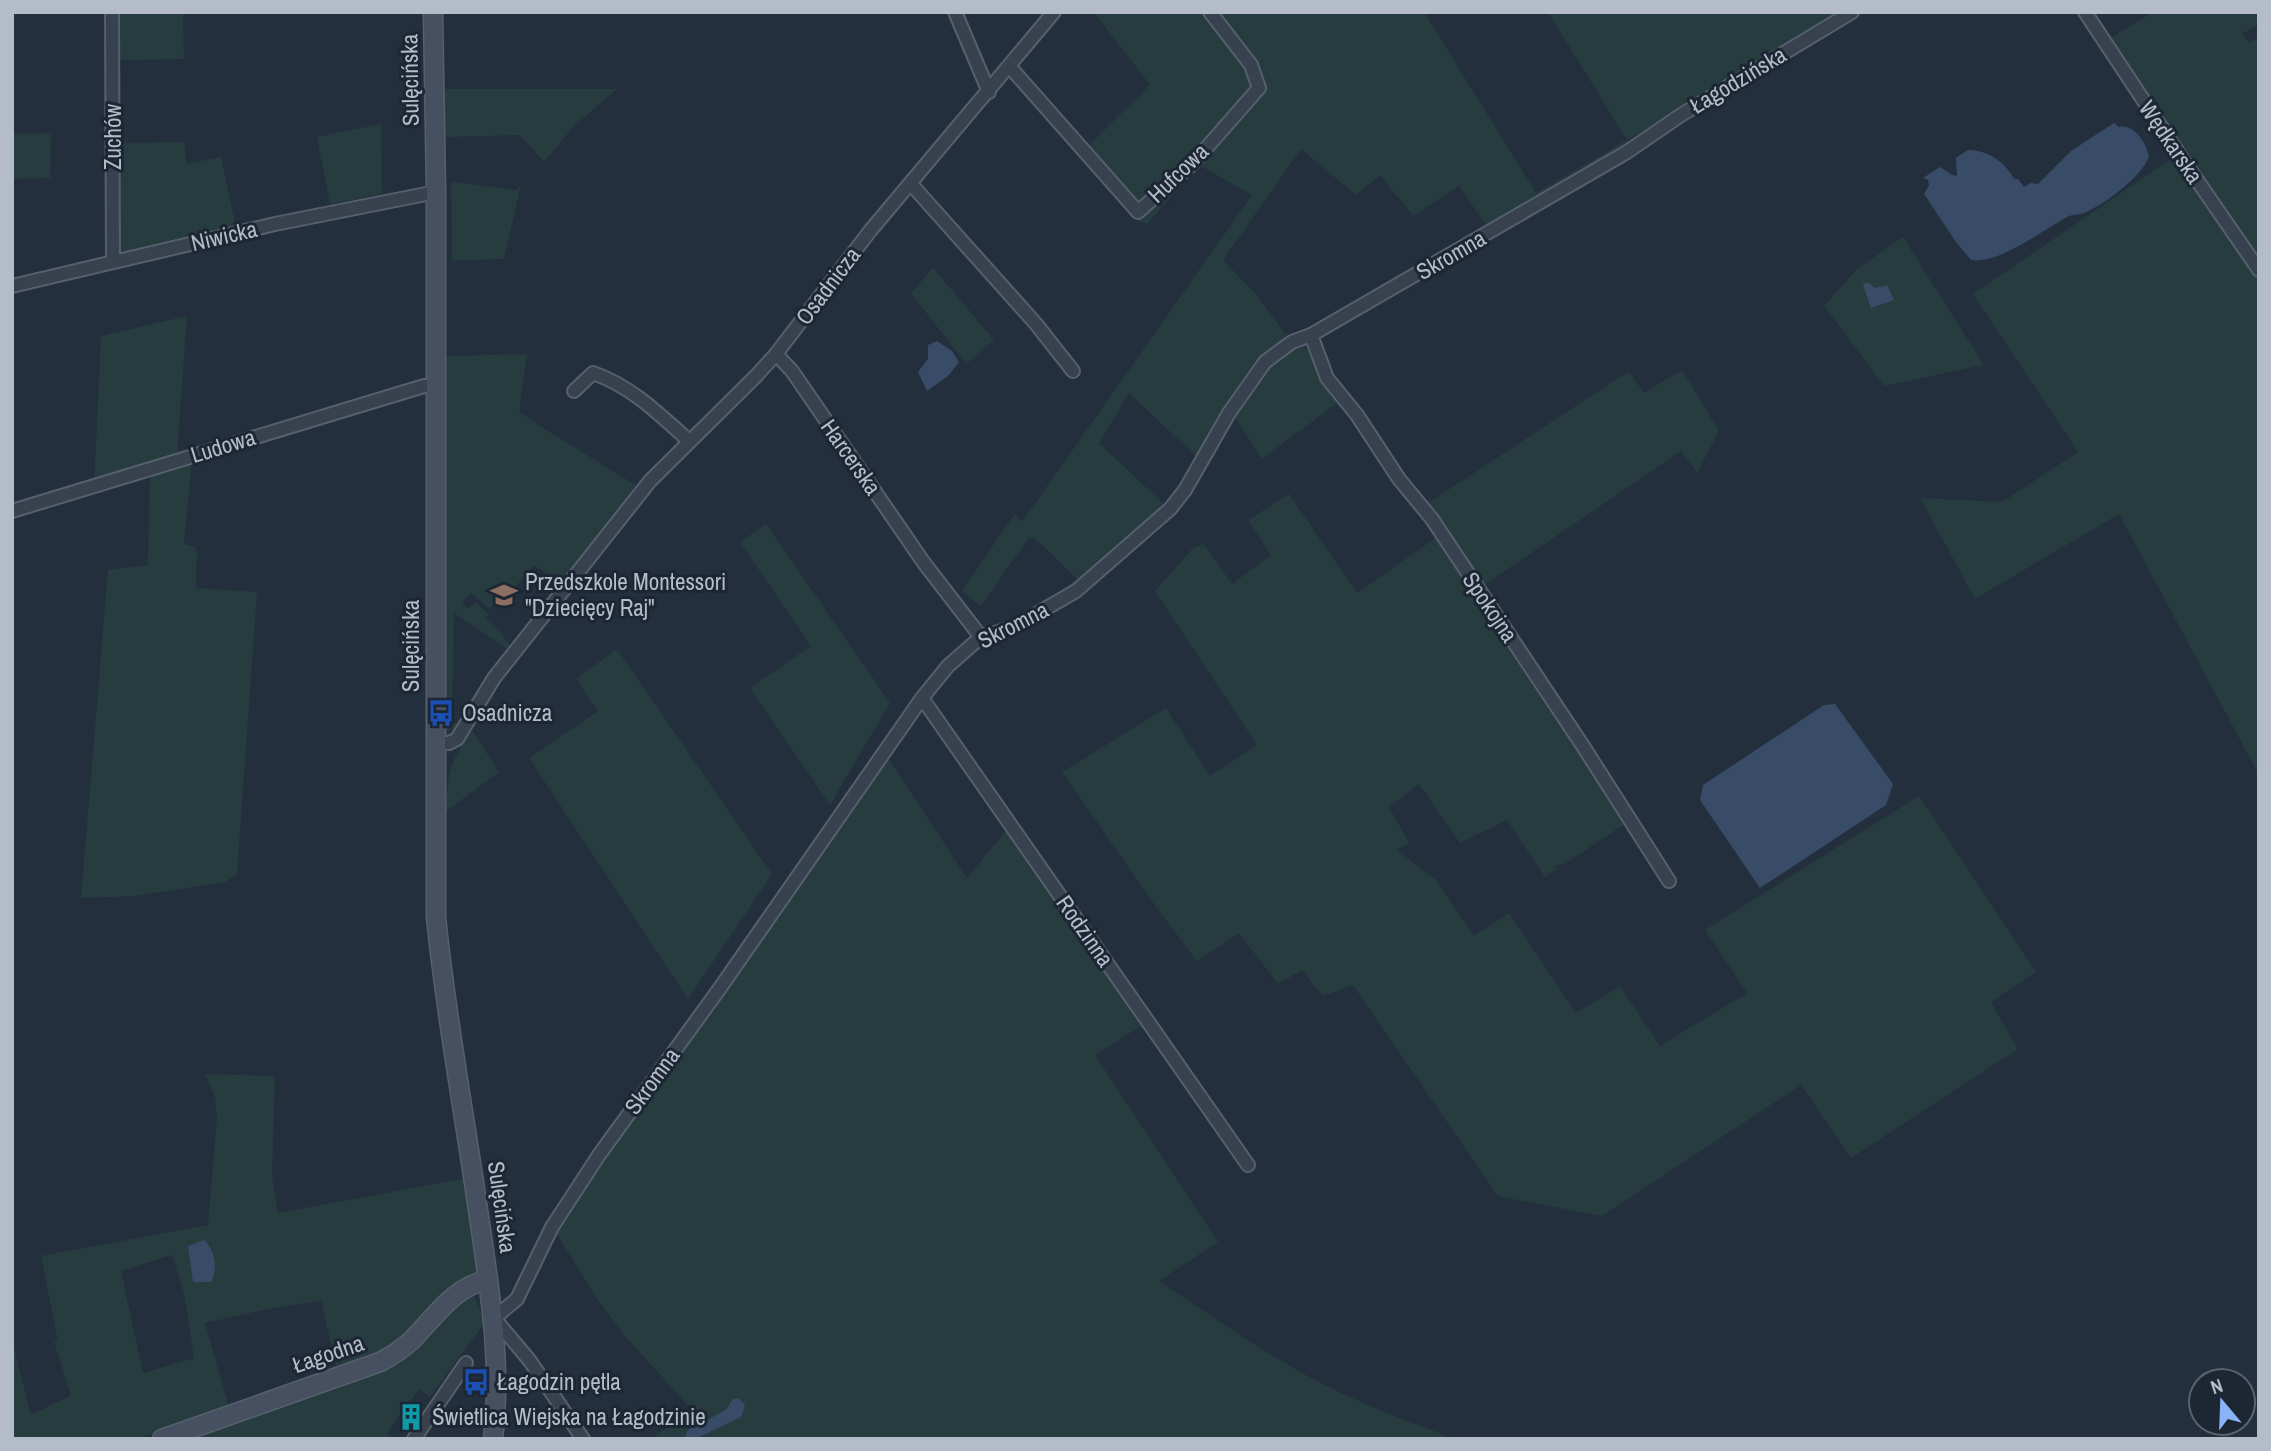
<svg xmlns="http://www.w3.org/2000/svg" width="2271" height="1451" font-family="'Archivo Narrow',sans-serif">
<rect width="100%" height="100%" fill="#242f3e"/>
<g fill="#263c3f" fill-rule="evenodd">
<path d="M117,12H183L184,59L113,60Z"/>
<path d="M1094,12H1424L1536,193L1627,140L1548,12H1840L1628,140L1635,153L1494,237L1459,186L1413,216L1380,175L1356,195L1301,149L1223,260L1255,293L1290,340L1307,349L1340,401L1262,459L1232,413L1201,461L1129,393L1099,443L1170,510L1083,585L1034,537H1029L981,606L962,591L1015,513L1022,522L1252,195L1199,165L1147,224L1138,221L1083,151L1150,85Z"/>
<path d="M2153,12H2259V24L2245,32H2241L2249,43L2259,37V775L2119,514L1975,599L1920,498L2002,502L2078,452L1973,294L2178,154L2104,42Z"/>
<path d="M443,89H617L574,126L544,162L520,135L444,137Z"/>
<path d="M381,124L382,194L330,204L317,137Z"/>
<path d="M51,133L50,178L12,179V134Z"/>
<path d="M185,142L186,164L221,157L236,227L118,255L116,143Z"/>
<path d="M451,182L516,190L521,185L504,259L452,260Z"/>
<path d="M1903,237L1984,365L1884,386L1824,306L1857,269Z"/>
<path d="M933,268L994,340L966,364L911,293Z"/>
<path d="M187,316L177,456L192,458L184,544L195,547L197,552L196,588L257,592L237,874L225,882L135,896L81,898L108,570L148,565L150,469L94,486L101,336Z"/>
<path d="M527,354L519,411L538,425L637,486L600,538L559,588C553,579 542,567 533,566L507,597L503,594L490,609L471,593L462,603L469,609L475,602L489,614L485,619L499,630L511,647L509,650L454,613L452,722L461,726L449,732L444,728V356Z"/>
<path d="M1682,370L1719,431L1697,473L1681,451L1477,590L1631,820L1566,863L1552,868L1560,867L1545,877L1507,820L1460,843L1419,784L1389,807L1409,843L1397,850L1435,879L1474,936L1509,913L1576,1013L1620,986L1660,1046L1747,993L1705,930L1919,796L2036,972L1991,1002L2018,1049L1851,1158L1801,1085L1602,1216L1498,1196L1353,985L1323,996L1302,970L1278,984L1239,933L1197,961L1159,911L1062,772L1166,708L1210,776L1257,745L1155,591L1193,548L1204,544L1232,584L1271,555L1248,520L1289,494L1357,593L1444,532L1425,505L1629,371L1644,393Z"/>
<path d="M766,524L890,703L830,805L750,688L811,646L740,542Z"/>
<path d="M617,649L772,874L688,999L529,758L598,711L576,679Z"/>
<path d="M470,727L499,772L445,812C448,782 447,765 466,740L464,738Z"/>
<path d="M889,759L967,878L1013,822L1141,1026L1095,1055L1218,1242L1159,1281C1211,1315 1262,1352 1317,1381C1361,1404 1408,1421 1455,1439H650L693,1411L626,1337L595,1296L555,1231Z"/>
<path d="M205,1074L275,1076L272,1177L278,1213L467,1178L480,1272L395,1347L337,1370L321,1301L278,1307L205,1323L229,1407L138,1439H12V1339L31,1415L71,1395L54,1342L58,1341L41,1256L208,1225L217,1117L215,1097ZM172,1255L184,1293L194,1358L143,1373L121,1271Z"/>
<path d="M473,1294L485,1322L430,1397L419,1389L387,1433L394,1439H201L199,1433L399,1363L447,1313Z"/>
</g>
<g fill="#394c67">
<path d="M2114,123L2119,127C2134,123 2147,144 2149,157C2141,177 2104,205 2084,213C2079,215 2074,214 2069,216C2044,229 1998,265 1971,260L1956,242L1924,194L1929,185L1928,180L1923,178L1940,167L1952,175L1957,176L1956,158L1968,150C1988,150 2005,162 2014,179H2018L2024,187L2031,183L2038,184L2071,151Z"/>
<path d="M1867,282L1875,288L1887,285L1894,300L1871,308L1863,285Z"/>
<path d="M937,341L952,351L959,362L948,376L927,391L918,372L928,359V345Z"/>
<path d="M1835,704L1893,784L1886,805L1760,888L1700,800L1703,785L1824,705Z"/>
<path d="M204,1240C215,1249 218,1270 211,1282H193L188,1246Z"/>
<path d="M738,1398L745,1405L741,1417L695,1439H684L688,1430L726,1410L732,1400Z"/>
</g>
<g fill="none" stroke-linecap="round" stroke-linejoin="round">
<defs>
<g id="street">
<path d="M112,12L113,261"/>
<path d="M955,12L989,92"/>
<path d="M2085,12L2181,157L2259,270"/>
<path d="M1010,67L1138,212L1194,162L1259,88L1251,65L1210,12"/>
<path d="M911,184L1036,324L1073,371"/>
<path d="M12,286L275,224L436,192"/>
<path d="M1311,335L1327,378L1357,415L1399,479L1432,519L1583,746L1669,881"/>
<path d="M776,354L792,371L924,563L981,637"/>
<path d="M574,391L593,373C631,386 659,414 689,441"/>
<path d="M12,511L424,386H436"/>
<path d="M922,698L1248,1165"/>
<path d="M437,743H449L457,739L494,678L650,481L757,375L776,354L870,231L1054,12"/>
<path d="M414,1439L466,1363"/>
<path d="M583,1439L530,1361L494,1318L517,1299L552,1227L599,1155L720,988L922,698L948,666L981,637L1012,628L1076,591L1170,509L1185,490L1229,413L1265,362L1292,342L1311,335L1627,152L1681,115L1852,12"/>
</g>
<g id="secondary">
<path d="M433,12L436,192V917C446,1018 465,1117 479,1217C490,1291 502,1364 493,1439"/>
<path d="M162,1439L380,1362C392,1356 402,1349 412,1340C434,1318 455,1285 488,1280"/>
</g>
</defs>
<use href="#street" stroke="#565f6c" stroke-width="16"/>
<use href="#secondary" stroke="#565f6c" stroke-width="21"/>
<use href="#street" stroke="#38414e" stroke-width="12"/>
<use href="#secondary" stroke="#465061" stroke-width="18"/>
</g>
<defs>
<symbol id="school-bare" viewBox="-9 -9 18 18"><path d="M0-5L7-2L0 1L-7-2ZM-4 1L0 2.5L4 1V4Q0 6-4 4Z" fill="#8d6e63" stroke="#1d2633" stroke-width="2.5" paint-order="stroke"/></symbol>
<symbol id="bus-bare" viewBox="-9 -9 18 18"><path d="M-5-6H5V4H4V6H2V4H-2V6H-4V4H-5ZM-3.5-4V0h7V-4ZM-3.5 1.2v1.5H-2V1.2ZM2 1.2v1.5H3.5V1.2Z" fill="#1a4fb4" stroke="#1d2633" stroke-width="2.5" paint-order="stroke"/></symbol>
<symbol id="building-bare" viewBox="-9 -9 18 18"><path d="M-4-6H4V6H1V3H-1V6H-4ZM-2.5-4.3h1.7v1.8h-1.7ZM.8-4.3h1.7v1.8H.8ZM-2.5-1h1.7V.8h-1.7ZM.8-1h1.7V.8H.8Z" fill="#0f9aa8" stroke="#1d2633" stroke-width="2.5" paint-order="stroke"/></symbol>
</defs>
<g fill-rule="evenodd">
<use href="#school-bare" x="485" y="576" width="38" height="38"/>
<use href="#bus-bare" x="422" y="694" width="38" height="38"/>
<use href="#bus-bare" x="457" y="1363" width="38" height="38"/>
<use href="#building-bare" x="392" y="1398" width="38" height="38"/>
</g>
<g text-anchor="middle" stroke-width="6" stroke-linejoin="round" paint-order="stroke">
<g font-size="23" fill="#b4bcc9" stroke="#1d2633">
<text transform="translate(410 80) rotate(-91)" y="8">Sulęcińska</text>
<text transform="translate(1738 80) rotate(-31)" y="8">Łagodzińska</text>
<text transform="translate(113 137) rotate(-90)" y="8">Zuchów</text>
<text transform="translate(2171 142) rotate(56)" y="8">Wędkarska</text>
<text transform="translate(1178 173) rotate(-44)" y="8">Hufcowa</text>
<text transform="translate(224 236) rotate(-13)" y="8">Niwicka</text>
<text transform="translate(1451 255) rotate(-30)" y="8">Skromna</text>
<text transform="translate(828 286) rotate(-53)" y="8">Osadnicza</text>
<text transform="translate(223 446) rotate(-17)" y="8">Ludowa</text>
<text transform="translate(851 457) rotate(55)" y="8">Harcerska</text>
<text transform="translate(1490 607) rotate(56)" y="8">Spokojna</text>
<text transform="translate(1013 625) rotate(-27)" y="8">Skromna</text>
<text transform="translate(411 646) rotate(-90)" y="8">Sulęcińska</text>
<text transform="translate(1085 931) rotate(55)" y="8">Rodzinna</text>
<text transform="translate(652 1081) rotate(-54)" y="8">Skromna</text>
<text transform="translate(502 1207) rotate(82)" y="8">Sulęcińska</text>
<text transform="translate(328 1354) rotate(-19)" y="8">Łagodna</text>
</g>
<g font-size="23" fill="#b4bcc9" stroke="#1d2633" text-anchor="start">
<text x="525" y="590">Przedszkole Montessori<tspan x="525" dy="26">"Dziecięcy Raj"</tspan></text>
<text x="462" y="721">Osadnicza</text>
<text x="497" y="1390">Łagodzin pętla</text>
<text x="432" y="1425">Świetlica Wiejska na Łagodzinie</text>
</g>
</g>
<rect width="2271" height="1451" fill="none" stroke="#b4bcc9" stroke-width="28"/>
<g transform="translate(2222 1402) rotate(341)"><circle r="33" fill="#1d2633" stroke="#59626f" stroke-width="2"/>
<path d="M0-5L12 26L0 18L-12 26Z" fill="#8ab4f8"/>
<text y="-10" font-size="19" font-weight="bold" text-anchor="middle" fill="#b4bcc9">N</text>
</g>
</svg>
